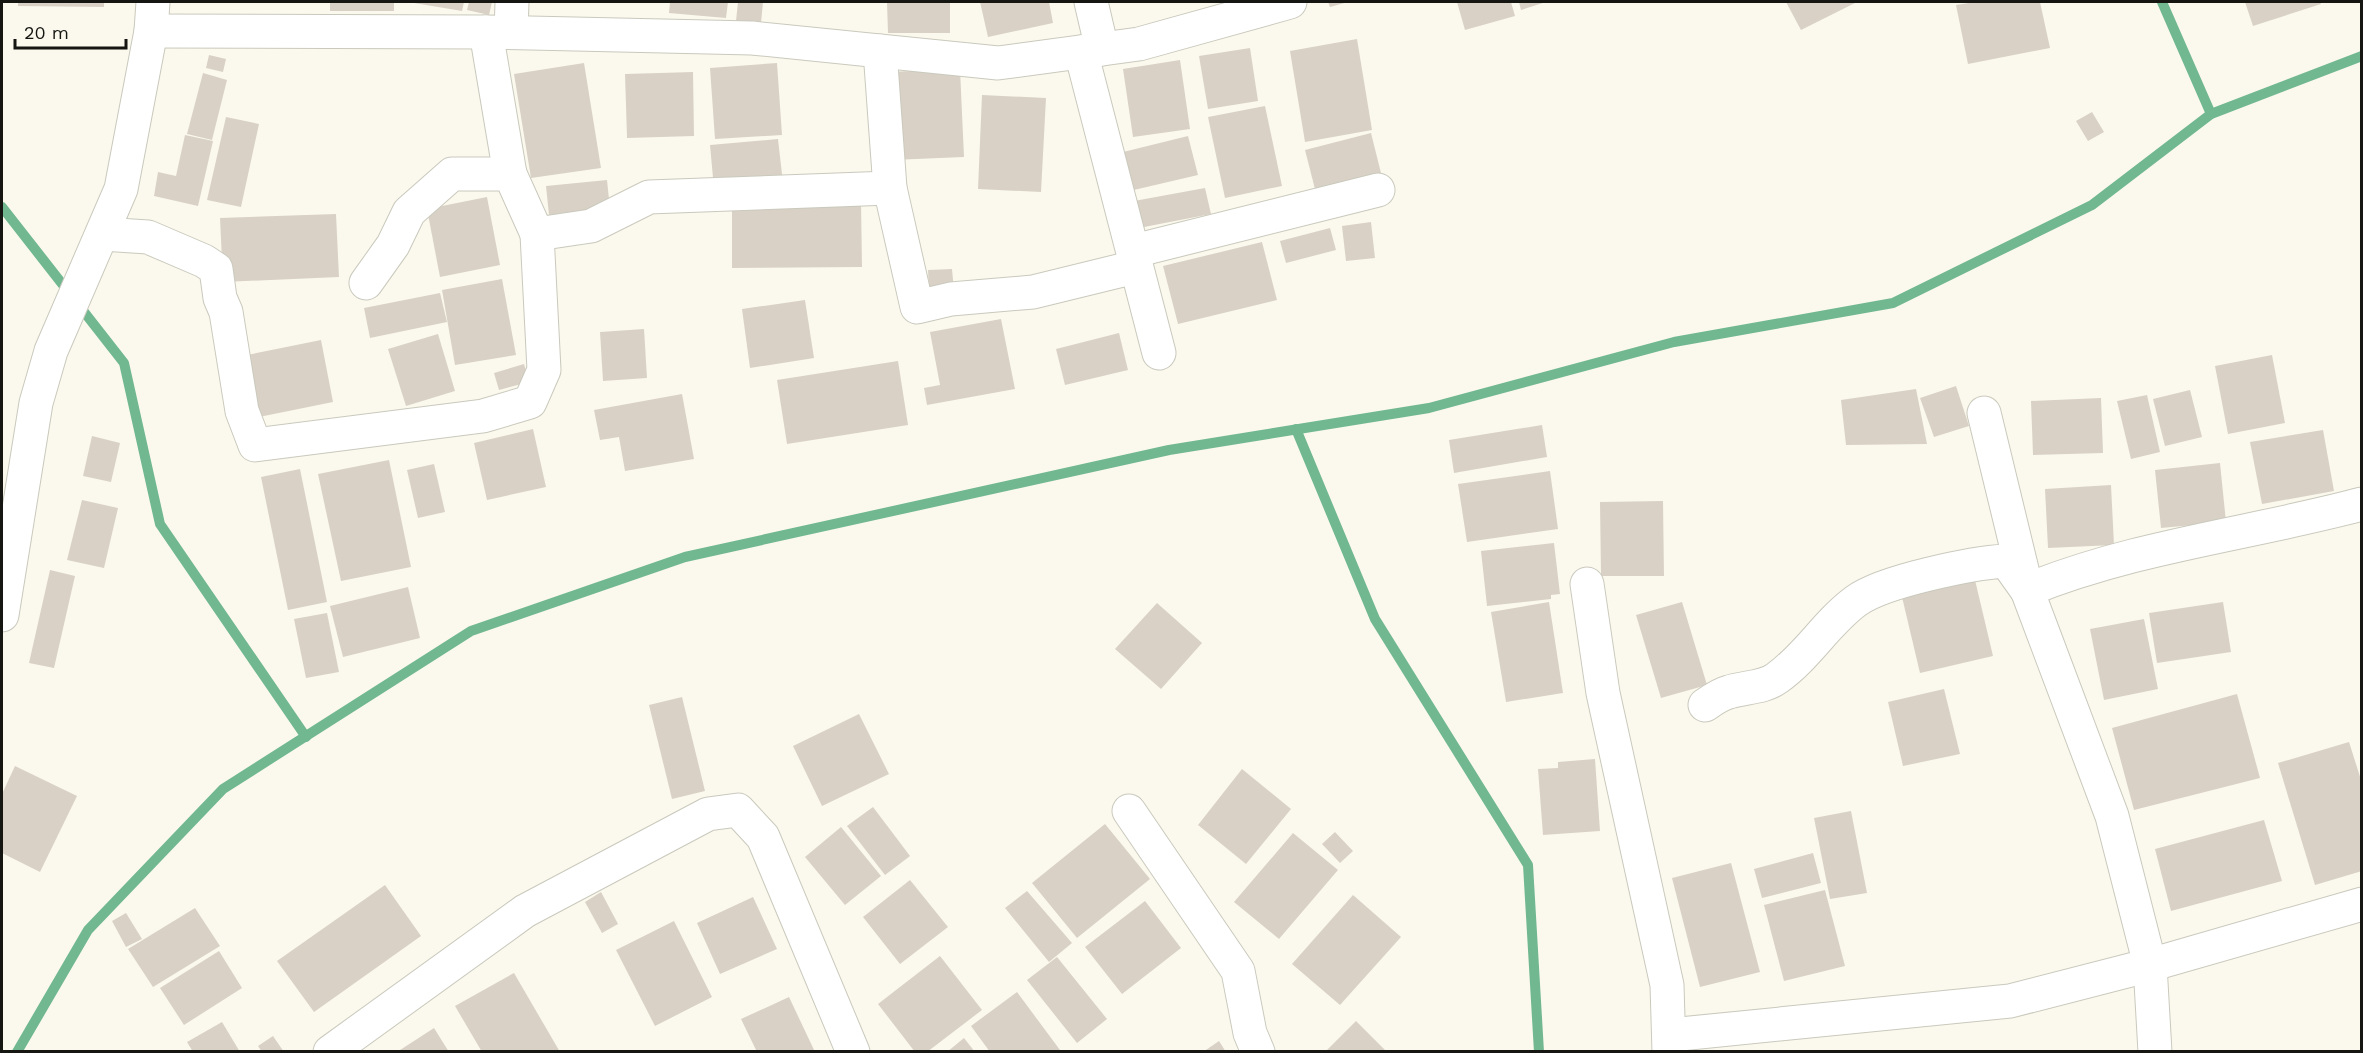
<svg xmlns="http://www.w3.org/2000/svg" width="2363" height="1053" font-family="'Work Sans',sans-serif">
<rect width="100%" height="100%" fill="#fbf9ed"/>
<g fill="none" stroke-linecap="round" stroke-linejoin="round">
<g stroke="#71b891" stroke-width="10">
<path d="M2162,2L2211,114"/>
<path d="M2,207L124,363L160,524L306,737"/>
<path d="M1296,429L1375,619L1528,865L1539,1052"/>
<path d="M17,1052L88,930L223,789L471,631L685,557L1169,450L1429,408L1674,342L1893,303L2092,205L2211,114L2362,56"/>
</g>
</g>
<g fill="#d9d1c6">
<path d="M18,2H104V7L18,6Z"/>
<rect x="330" y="2" width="64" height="9"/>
<path d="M408,2H464L462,11Z"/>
<path d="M469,2H492L489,15L467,10Z"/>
<path d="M670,2H728L726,18L669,13Z"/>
<path d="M738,2H763L761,23L736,21Z"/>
<path d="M887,2H950V33H888Z"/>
<path d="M980,2H1049L1053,23L988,37Z"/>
<path d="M1328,2H1348L1330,7Z"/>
<path d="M1457,2H1511L1515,16L1465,30Z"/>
<path d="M1519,2H1546L1521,10Z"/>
<path d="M1786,2H1857L1801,30Z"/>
<path d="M1975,2H2040L2050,48L1968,64L1956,5Z"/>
<path d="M2245,2H2320L2321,4L2253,26Z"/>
<path d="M1357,39L1372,130L1305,142L1290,51Z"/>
<path d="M1250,48L1258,101L1208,109L1199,56Z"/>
<path d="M209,55L226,59L223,72L206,68Z"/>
<path d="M1180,60L1190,129L1133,137L1123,69Z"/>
<path d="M584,63L601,168L531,178L514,74Z"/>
<path d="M777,63L782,135L715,139L710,68Z"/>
<path d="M960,69L964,157L892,160L888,72Z"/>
<path d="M693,72L694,136L627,138L625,74Z"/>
<path d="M203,73L227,80L212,140L187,134Z"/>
<path d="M982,95L1046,98L1041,192L978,189Z"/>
<path d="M1265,106L1282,186L1225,198L1208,117Z"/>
<path d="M2092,112L2104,132L2088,141L2076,121Z"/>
<path d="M226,117L259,124L241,207L207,200Z"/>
<path d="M1371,133L1382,177L1316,193L1305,150Z"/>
<path d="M185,135L213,141L198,206L154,196L158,172L176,176Z"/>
<path d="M1188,136L1198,175L1121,193L1111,155Z"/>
<path d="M778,139L783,183L714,189L710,145Z"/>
<path d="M607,180L610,209L549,215L546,186Z"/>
<path d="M1205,188L1211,214L1139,228L1134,201Z"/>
<path d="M487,197L500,265L440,277L427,209Z"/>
<path d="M861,202L862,267L732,268V203Z"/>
<path d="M336,214L339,277L223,282L220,218Z"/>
<path d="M1371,222L1375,258L1346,261L1342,226Z"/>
<path d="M1330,228L1336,250L1286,263L1280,241Z"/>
<path d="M1262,242L1277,300L1178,324L1163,266Z"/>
<path d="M952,269L954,291L929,292L928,270Z"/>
<path d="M502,279L516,355L455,365L442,290Z"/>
<path d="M440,293L447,322L370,338L364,308Z"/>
<path d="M805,300L814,358L750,368L742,309Z"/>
<path d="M1001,319L1015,389L927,405L924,388L940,385L930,332Z"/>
<path d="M644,329L647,378L603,381L600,332Z"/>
<path d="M1119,333L1128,370L1065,385L1056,349Z"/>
<path d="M438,334L455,391L406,406L388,349Z"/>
<path d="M321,340L333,402L259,417L247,355Z"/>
<path d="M2272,355L2285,423L2228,434L2215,366Z"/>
<path d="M898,361L908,425L787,444L777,380Z"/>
<path d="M524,364L529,382L499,390L494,373Z"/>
<path d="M1956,386L1969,426L1934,437L1920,398Z"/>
<path d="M1916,389L1927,444L1846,445L1841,400Z"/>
<path d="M2190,390L2202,437L2165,446L2153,399Z"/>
<path d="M682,394L694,459L625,471L619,437L600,440L594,410Z"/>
<path d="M2147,395L2160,452L2131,459L2117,401Z"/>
<path d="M2101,398L2103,453L2033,455L2031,401Z"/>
<path d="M1542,425L1547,457L1454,473L1449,440Z"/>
<path d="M533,429L546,487L487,500L474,443Z"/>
<path d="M2323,430L2334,491L2262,504L2250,442Z"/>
<path d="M92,436L120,443L111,482L83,476Z"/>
<path d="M389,460L411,567L341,581L318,474Z"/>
<path d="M2220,463L2226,522L2161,528L2155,470Z"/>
<path d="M434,464L445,512L418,518L407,470Z"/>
<path d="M300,469L327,602L288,610L261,477Z"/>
<path d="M1550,471L1558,529L1467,542L1458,484Z"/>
<path d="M2111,485L2114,545L2048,548L2045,489Z"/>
<path d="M82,500L118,508L104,568L67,560Z"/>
<path d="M1663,501L1664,576H1601L1600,502Z"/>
<path d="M1554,543L1560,594L1551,595V599L1487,606L1481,551Z"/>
<path d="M50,570L75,576L54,668L29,663Z"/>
<path d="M1975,580L1993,656L1920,673L1902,597Z"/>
<path d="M408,587L420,638L343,657L330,606Z"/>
<path d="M1549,602L1563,693L1506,702L1491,612Z"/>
<path d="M1682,602L1707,685L1661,698L1636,615Z"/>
<path d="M2223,602L2231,652L2157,663L2149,613Z"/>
<path d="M1157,603L1202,643L1161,689L1115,649Z"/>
<path d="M327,613L339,672L306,678L294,619Z"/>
<path d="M2144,619L2158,689L2104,700L2090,629Z"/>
<path d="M1944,689L1960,754L1903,766L1888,702Z"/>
<path d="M2237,694L2260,778L2134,810L2112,728Z"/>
<path d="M682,697L705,791L672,799L649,705Z"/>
<path d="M859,714L889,774L822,806L793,746Z"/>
<path d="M2349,742L2362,783V871L2315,885L2278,763Z"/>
<path d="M1595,759L1600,831L1543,835L1538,769L1558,768V762Z"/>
<path d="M15,766L77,796L40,872L2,853V794Z"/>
<path d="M1242,769L1291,809L1246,864L1198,825Z"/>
<path d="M873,807L910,856L885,875L847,826Z"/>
<path d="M1851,811L1867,893L1830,899L1814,818Z"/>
<path d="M2264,820L2282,881L2171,911L2155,849Z"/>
<path d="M1105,824L1150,879L1077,938L1032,883Z"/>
<path d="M841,827L881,876L845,905L805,857Z"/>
<path d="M1335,832L1353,851L1340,863L1322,844Z"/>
<path d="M1293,833L1338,870L1279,939L1234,902Z"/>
<path d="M1813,853L1821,883L1762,898L1754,869Z"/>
<path d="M1731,863L1760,972L1700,987L1672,878Z"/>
<path d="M910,880L948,927L900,964L863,917Z"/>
<path d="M385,885L421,936L314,1012L277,961Z"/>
<path d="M1825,890L1845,966L1784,981L1764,905Z"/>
<path d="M1027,891L1072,943L1049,962L1005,908Z"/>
<path d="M601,892L618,924L602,933L585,902Z"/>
<path d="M1353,895L1401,937L1340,1005L1292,964Z"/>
<path d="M753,897L777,949L720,974L697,923Z"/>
<path d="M1145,901L1181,948L1122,994L1085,947Z"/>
<path d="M195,908L220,946L153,987L128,949Z"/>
<path d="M126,913L142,939L126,947L112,921Z"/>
<path d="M674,921L712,997L655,1026L616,950Z"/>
<path d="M219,951L242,988L184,1025L160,988Z"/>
<path d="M940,956L982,1010L927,1052H915L878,1004Z"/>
<path d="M1057,957L1107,1019L1077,1043L1027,980Z"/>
<path d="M514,973L560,1052H482L455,1006Z"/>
<path d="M1017,992L1060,1050L1058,1052H990L971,1026Z"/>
<path d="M789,997L815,1052H757L741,1019Z"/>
<path d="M1356,1021L1387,1052L1327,1050Z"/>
<path d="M222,1022L240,1052H193L187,1042Z"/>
<path d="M434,1028L449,1052H397Z"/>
<path d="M273,1036L284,1052H262L258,1046Z"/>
<path d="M964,1038L975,1052H947Z"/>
<path d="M1219,1041L1226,1052H1203Z"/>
</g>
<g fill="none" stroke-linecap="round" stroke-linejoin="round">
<defs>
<g id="minor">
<path d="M1091,2L1102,49"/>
<path d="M151,31L486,32L752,38L998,63L1139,44L1290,2"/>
<path d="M486,32L510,174"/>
<path d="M511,32L512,2"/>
<path d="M880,51L890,188L917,307L951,299L1033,292L1135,267"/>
<path d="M1081,52L1159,353"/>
<path d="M102,234L148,237L204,261L216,269L220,298L226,312L242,411L255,445L483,416L530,402L544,370L537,234"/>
<path d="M1134,251L1378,190"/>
<path d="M366,283L393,245L409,212L452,174H510L537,234L591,226L649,197L890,188"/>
<path d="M1984,413L2027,590L2112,816L2150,965L2155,1052"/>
<path d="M1587,584L1603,693L1667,985L1669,1052"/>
<path d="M2027,590C2135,546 2250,534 2362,504"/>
<path d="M2,615L36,403L51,351L121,189L151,31L153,2"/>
<path d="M1705,705C1712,700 1721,694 1729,692C1744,687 1764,688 1777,678C1808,656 1826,623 1856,601C1883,581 1972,563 2006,561L2026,589"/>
<path d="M1129,811L1238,971L1250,1033L1258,1052"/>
<path d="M1670,1035L2010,1001L2150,965L2362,904"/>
<path d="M330,1052L525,911L708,814L738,810L763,837L853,1052"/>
</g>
</defs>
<use href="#minor" stroke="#cac9bd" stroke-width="35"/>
<use href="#minor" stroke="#fff" stroke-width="33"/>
</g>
<rect width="2363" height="1053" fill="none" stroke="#151511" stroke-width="6"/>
<path d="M15 39v9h111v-9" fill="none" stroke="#151511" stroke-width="3"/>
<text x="24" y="39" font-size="18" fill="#151511" stroke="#fbf9ed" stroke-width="4.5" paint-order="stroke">20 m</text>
</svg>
